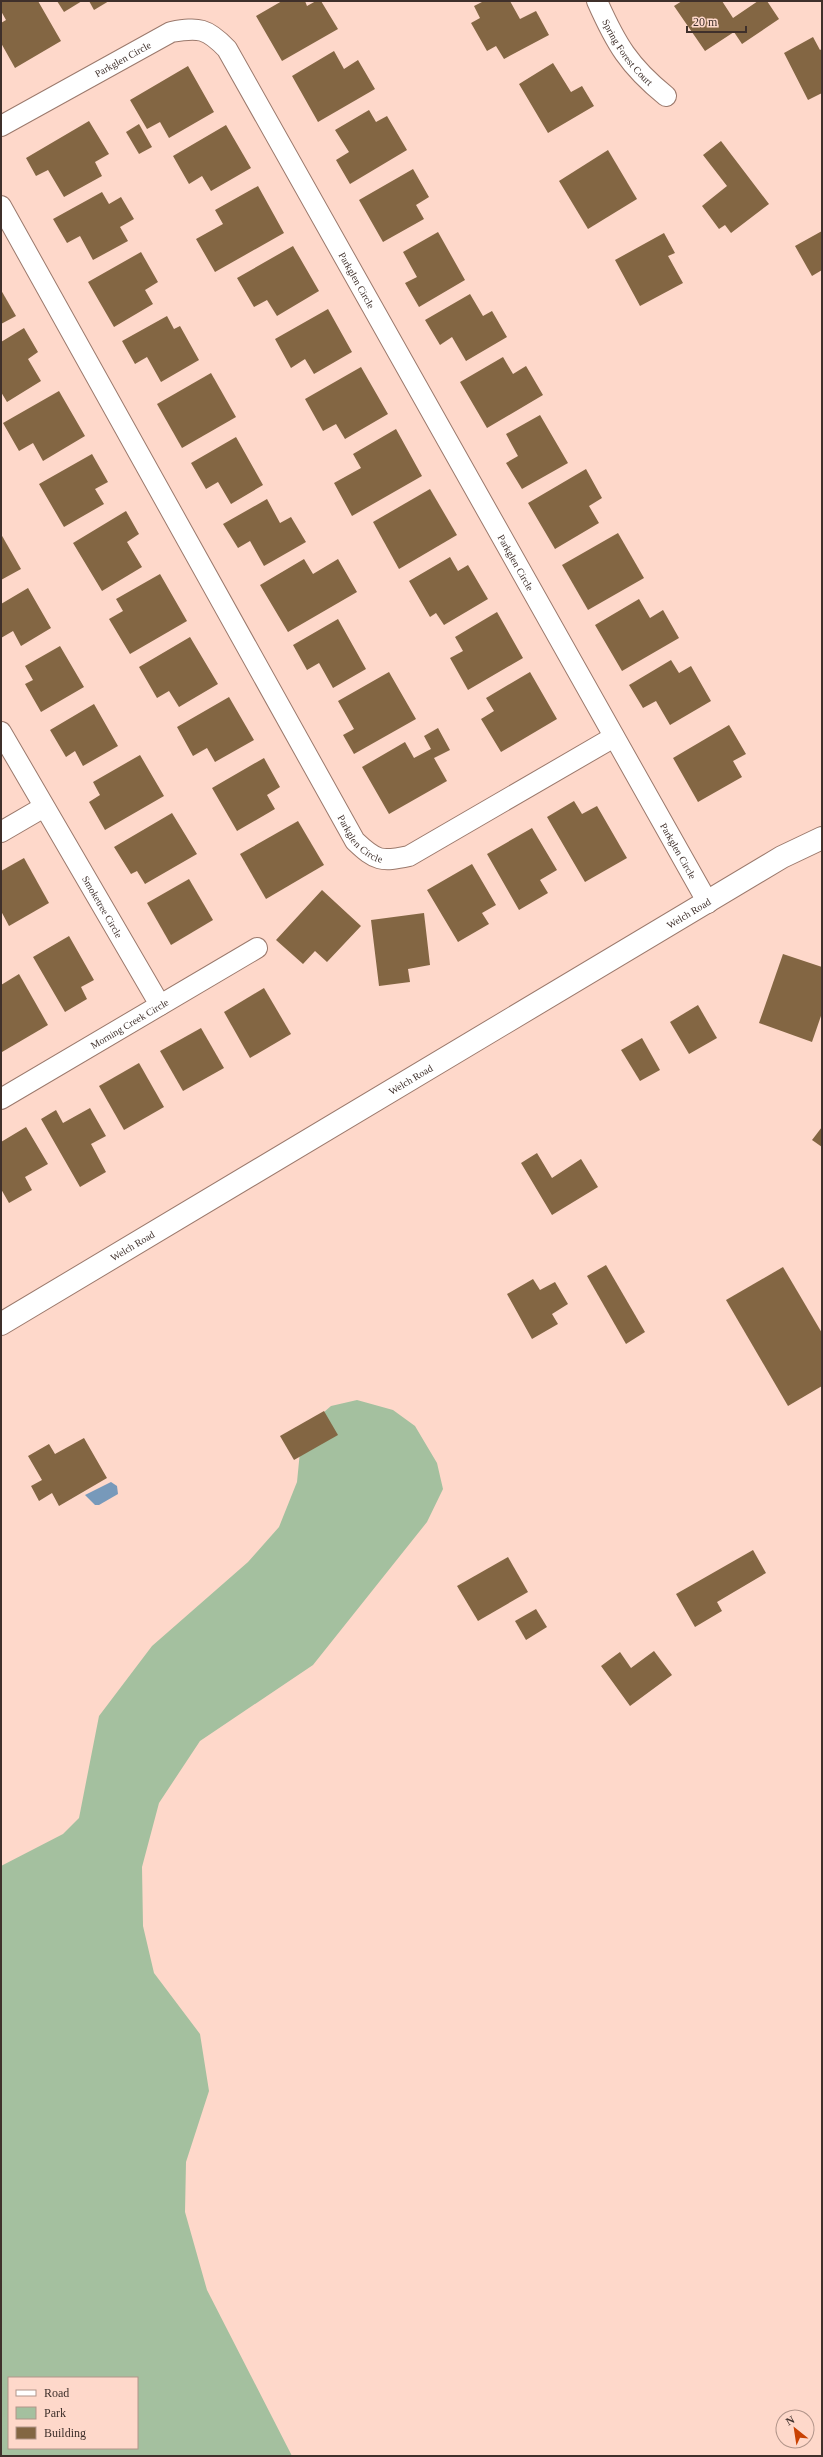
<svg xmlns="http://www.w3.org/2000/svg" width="823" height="2457" font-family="Georgia,serif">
<rect width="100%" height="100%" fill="#fed8ca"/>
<path fill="#a4c09f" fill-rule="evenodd" d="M357,1400L393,1410L415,1426L437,1463L443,1489L427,1522L313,1665L200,1741L159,1803L142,1867L143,1926L154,1973L200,2034L209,2091L186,2162L185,2212L207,2290L292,2456H1V1866L63,1834L79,1818L99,1716L152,1646L248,1562L279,1527L297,1482L302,1431L331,1406ZM9,2378H137V2448H9Z"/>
<path fill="#7799ba" d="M111,1482L117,1486L118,1494L99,1505H95L85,1495Z"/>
<g fill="#836643">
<path d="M1,1H38L61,41L15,68L1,43V23L6,20L1,11Z"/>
<path d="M57,1H82L64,12Z"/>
<path d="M89,1H109L94,10Z"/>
<path d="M282,1H305L307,6L316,1H321L338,29L282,61L256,16Z"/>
<path d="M484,1H510L520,19L536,11L549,35L504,59L496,46L487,51L471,23L480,18L474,6Z"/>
<path d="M682,1H722L733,18L758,1H767L779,19L742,44L734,32L705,51L674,6Z"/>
<path d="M813,37L820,50L822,49V93L808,100L784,53Z"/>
<path d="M334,51L344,69L358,60L375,89L318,122L292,76Z"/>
<path d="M553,63L571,92L582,86L594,106L548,133L519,84Z"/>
<path d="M188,66L214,112L169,138L160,122L147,129L130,100Z"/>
<path d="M369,110L376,122L387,116L407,150L350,184L336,160L349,152L335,130Z"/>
<path d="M89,121L109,154L95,162L102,176L64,197L48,170L36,176L26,158Z"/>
<path d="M139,124L152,147L139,154L126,132Z"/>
<path d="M226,125L251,168L211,191L202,176L189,184L173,156Z"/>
<path d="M721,141L769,204L731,233L725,225L719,229L702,206L727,186L703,155Z"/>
<path d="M608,150L637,199L588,229L559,181Z"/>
<path d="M413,169L429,197L416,205L424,219L383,242L359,200Z"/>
<path d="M258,186L284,233L215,272L196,239L223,224L215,210Z"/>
<path d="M102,192L109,204L121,197L134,219L120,227L128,241L93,260L80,236L67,243L53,219Z"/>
<path d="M822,231V270L812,276L795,246Z"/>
<path d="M438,232L465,280L419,307L405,283L417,277L403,252Z"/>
<path d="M664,233L675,253L668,256L683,283L640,306L615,260Z"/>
<path d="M293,246L319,291L277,316L267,300L254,307L237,278Z"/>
<path d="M141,252L158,282L145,290L153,304L114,327L88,282Z"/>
<path d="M1,290L16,316L1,324Z"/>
<path d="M470,294L483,316L492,311L507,337L466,361L452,337L440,345L425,320Z"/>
<path d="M328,309L352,352L314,374L305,359L291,368L275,339Z"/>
<path d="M167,316L174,329L180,326L199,360L161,382L147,357L135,364L122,341Z"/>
<path d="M24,328L38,352L28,359L41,381L7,402L1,392V342Z"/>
<path d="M503,357L513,374L526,366L543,395L487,428L460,382Z"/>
<path d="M361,367L388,414L345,439L336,424L323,431L305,399Z"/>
<path d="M211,373L236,417L182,448L157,404Z"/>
<path d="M59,391L85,436L43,461L33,443L19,451L3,423Z"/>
<path d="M540,415L568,463L522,489L506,463L518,456L506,434Z"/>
<path d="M396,429L422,476L352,516L334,483L361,468L353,454Z"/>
<path d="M236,437L263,485L231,504L218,482L206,489L191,463Z"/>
<path d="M92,454L108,482L95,489L104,504L64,527L39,484Z"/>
<path d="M586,469L602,498L589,506L599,523L555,549L528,503Z"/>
<path d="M430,489L457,535L399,569L373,522Z"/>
<path d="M267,499L280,523L291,517L306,542L264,566L250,541L238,548L223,524Z"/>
<path d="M126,511L139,534L127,542L142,567L102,591L73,543Z"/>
<path d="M618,533L644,578L588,610L562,565Z"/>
<path d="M1,534L21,569L1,580Z"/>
<path d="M450,557L458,571L468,565L488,599L444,625L436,613L430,617L409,581Z"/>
<path d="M304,559L313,574L338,559L357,592L288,632L260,585Z"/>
<path d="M160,574L187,621L130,654L109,619L123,611L116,599Z"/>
<path d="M28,588L51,628L21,646L13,631L1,638V604Z"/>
<path d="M639,599L650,618L663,610L679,638L622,671L595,625Z"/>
<path d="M497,612L523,658L468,690L450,658L463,651L455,637Z"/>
<path d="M338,619L366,669L333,688L319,663L307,670L293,645Z"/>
<path d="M190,637L218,684L179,707L169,691L157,698L139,667Z"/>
<path d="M60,646L84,687L41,712L25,684L33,680L25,666Z"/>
<path d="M671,660L679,673L691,666L711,701L670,725L656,701L643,708L629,685Z"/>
<path d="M389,672L416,719L354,754L343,735L354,729L338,701Z"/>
<path d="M530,672L557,719L501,752L481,719L494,711L486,698Z"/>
<path d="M229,697L254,740L215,762L207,748L193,756L177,727Z"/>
<path d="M94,704L118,746L83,766L75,751L66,757L50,730Z"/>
<path d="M729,725L746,754L733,761L742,777L698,802L673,758Z"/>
<path d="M438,728L450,750L434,758L447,781L389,814L362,767L405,742L414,758L431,749L424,736Z"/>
<path d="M140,755L164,796L105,830L89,802L100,795L93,782Z"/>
<path d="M264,758L280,787L267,795L275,809L237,831L212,788Z"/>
<path d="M574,801L582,814L597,806L627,858L585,882L547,817Z"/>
<path d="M172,813L197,854L145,884L137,871L131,874L114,847Z"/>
<path d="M298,821L324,865L266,899L240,854Z"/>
<path d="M532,828L557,870L540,880L548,893L519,910L487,854Z"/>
<path d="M24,858L49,903L9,926L1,911V871Z"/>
<path d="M472,864L496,905L482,913L489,924L458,942L427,890Z"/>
<path d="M189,879L213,920L171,945L147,903Z"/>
<path d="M322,890L361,926L327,962L315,951L303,964L276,940Z"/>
<path d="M424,913L430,965L408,969L410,982L379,986L371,920Z"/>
<path d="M69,936L94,980L81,987L87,999L65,1012L33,957Z"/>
<path d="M783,954L822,967V1013L812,1042L759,1023Z"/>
<path d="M19,974L48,1025L2,1052L1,985Z"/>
<path d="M264,988L291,1034L250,1058L224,1012Z"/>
<path d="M698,1005L717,1038L689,1054L670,1022Z"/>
<path d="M201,1028L224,1068L183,1091L160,1051Z"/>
<path d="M642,1038L660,1070L640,1081L621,1050Z"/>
<path d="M139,1063L164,1107L124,1130L99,1086Z"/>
<path d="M90,1108L106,1136L91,1144L106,1172L80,1187L41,1119L56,1110L63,1123Z"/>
<path d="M26,1127L48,1164L25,1177L32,1190L9,1203L1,1189V1142Z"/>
<path d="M822,1127V1147L812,1140Z"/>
<path d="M537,1153L552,1178L581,1159L598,1187L552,1215L521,1163Z"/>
<path d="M606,1265L645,1332L626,1344L587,1276Z"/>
<path d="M783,1267L822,1333V1386L788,1406L726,1300Z"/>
<path d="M533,1279L540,1290L555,1282L568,1304L552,1314L558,1324L532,1339L507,1294Z"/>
<path d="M324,1411L338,1435L294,1460L280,1436Z"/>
<path d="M84,1438L107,1478L59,1506L52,1493L39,1501L31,1486L42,1480L28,1456L49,1444L55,1454Z"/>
<path d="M753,1550L766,1573L717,1602L722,1611L695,1627L676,1594Z"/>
<path d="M508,1557L528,1592L478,1621L457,1586Z"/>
<path d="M536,1609L547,1627L526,1640L515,1621Z"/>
<path d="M654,1651L672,1675L630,1706L601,1666L620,1652L631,1668Z"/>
</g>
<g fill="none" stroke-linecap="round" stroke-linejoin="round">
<defs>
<g id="minor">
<path id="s1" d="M597,1C616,44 629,66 666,96"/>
<path id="s2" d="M1,126L171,32C199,27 207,28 227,49L708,903"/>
<path id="s3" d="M1,206L355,841C376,861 381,862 409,856L614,737"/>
<path id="s4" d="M1,732L160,1005"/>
<path d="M1,832L44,807"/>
<path id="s5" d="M1,1099L257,948"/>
</g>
<g id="secondary">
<path id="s6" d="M1,1324L782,857L822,838"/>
</g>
</defs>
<use href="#minor" stroke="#9b796c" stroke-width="22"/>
<use href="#secondary" stroke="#9b796c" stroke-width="24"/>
<use href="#minor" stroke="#fff" stroke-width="20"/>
<use href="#secondary" stroke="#fff" stroke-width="22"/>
</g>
<g text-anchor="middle" stroke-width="4" stroke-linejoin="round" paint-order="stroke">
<g font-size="10" fill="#3f302b" stroke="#fed8ca">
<text dy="4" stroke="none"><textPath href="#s1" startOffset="60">Spring Forest Court</textPath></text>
<text dy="4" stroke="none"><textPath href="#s2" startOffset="139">Parkglen Circle</textPath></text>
<text dy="4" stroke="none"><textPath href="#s2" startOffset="522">Parkglen Circle</textPath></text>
<text dy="4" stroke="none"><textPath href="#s2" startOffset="846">Parkglen Circle</textPath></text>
<text dy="4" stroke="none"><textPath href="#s3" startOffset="729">Parkglen Circle</textPath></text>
<text dy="4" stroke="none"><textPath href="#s2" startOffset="1177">Parkglen Circle</textPath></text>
<text dy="4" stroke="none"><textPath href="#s4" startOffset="202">Smoketree Circle</textPath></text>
<text dy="4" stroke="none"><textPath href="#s6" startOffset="801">Welch Road</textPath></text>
<text dy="4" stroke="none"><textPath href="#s5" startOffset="149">Morning Creek Circle</textPath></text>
<text dy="4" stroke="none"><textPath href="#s6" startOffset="477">Welch Road</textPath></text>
<text dy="4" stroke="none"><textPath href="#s6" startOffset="153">Welch Road</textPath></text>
</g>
</g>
<rect width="823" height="2457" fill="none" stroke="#3f302b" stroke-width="4"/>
<rect x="8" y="2377" width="130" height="72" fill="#fed8ca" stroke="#b2958a"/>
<rect x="16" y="2390" width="20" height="6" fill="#ffffff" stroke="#b2958a"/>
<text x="44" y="2397" font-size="12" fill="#3f302b">Road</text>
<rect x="16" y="2407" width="20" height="12" fill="#a4c09f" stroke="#b2958a"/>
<text x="44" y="2417" font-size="12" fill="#3f302b">Park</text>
<rect x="16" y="2427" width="20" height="12" fill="#836643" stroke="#b2958a"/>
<text x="44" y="2437" font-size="12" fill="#3f302b">Building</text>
<g transform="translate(795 2429) rotate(330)"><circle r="19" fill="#fed8ca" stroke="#b2958a"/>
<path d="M0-3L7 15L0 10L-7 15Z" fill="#c94203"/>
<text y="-6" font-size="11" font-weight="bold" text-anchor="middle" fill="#3f302b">N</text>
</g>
<path d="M687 26v6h59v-6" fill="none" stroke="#3f302b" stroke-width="2"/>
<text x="693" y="26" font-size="12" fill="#3f302b" stroke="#fed8ca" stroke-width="3" paint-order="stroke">20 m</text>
</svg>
